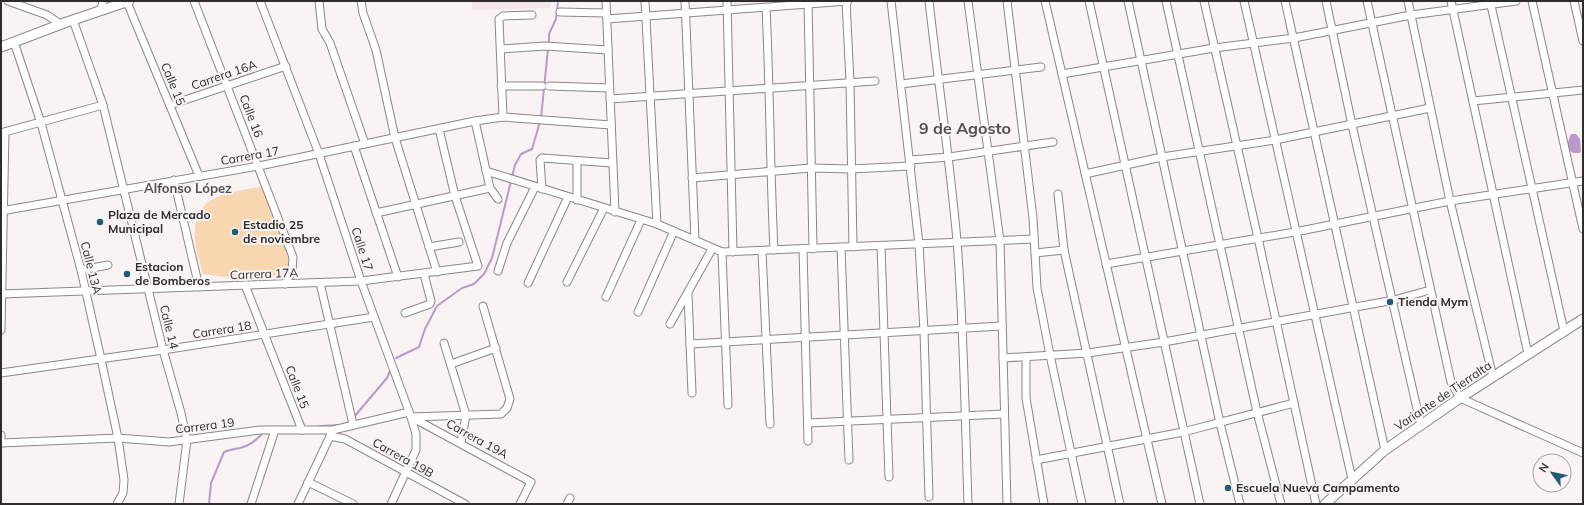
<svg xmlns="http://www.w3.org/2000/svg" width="1584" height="505" font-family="Mulish,sans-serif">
<rect width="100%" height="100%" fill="#faf3f4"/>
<g fill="#f6e6e7">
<path d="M472,1H552L550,8L472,10Z"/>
<path d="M731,1H802L731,7Z"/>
</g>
<path fill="#f7d6b0" d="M264,186L287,251L289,265C273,287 227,277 203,274C200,262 195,250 195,238C192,193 230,193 264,186Z"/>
<path fill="#b9c" d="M1571,134H1576L1580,139L1581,151L1580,153H1573C1565,148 1568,141 1571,134Z"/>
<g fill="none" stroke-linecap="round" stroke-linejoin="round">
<g stroke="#b9c" stroke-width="2">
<path d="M549,44V34L556,19L558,1"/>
<path d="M541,118L548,49"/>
<path d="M396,358L419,347L425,329L437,306L462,288L474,284L484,274L492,258L515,165L521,154L532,149L540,122"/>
<path d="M354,417L387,378L390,371"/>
<path d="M320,426L341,425"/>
<path d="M209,504L211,483L224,452C231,449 234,449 240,448C250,446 256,440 263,433"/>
</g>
<defs>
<g id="street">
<path d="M8,1L47,15L60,24"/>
<path d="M194,1L293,257L292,271L285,284"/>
<path d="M260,1L319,154L361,281L411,417L416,434V450L391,504"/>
<path d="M319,1L322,29L330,43L365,144"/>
<path d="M361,1L363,13L376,50L395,138L437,272"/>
<path d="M606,1L615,212"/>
<path d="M645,1L657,224"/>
<path d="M685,1L695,240"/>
<path d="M727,1L733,252"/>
<path d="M808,1L813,249"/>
<path d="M846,1L850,82L853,247"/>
<path d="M891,1L919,244L924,331L929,497"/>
<path d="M929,1C938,81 950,161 957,241C964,329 965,416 968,504"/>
<path d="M968,1L1000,241L1007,504"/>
<path d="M1007,1L1033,218L1037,288L1050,355L1082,504"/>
<path d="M1045,1L1162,504"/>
<path d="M1089,1L1200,504"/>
<path d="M1128,1L1220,423L1240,504"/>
<path d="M1166,1L1257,412L1281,504"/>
<path d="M1204,1L1258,238L1316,504"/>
<path d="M1244,1L1352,479"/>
<path d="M1285,1L1385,450"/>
<path d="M1326,1L1352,125L1421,426"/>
<path d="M1367,1L1451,382L1460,398L1583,453"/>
<path d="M1408,1L1450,201L1493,377"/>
<path d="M1451,1L1528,354"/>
<path d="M1490,1L1564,331"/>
<path d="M1532,1L1583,229"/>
<path d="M1574,1L1583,41"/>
<path d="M127,2L199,176"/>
<path d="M766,8C770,89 770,169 774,250"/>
<path d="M101,10L103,1"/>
<path d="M560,12L606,13"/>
<path d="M607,19L848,1"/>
<path d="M73,20L103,105L163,350L181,413L187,440L179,504"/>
<path d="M14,42L41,123L81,270L101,359L118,438L124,480L123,493L117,504"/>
<path d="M501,49L545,46L608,50"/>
<path d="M1062,74L1214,48L1294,38L1411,15L1516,1"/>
<path d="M901,84L1041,67"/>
<path d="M501,86H542"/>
<path d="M549,86L609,88"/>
<path d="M610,99L875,81"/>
<path d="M1473,101L1583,90"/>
<path d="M170,105L286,66"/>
<path d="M503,117L499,19L503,16L532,15"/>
<path d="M475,121L490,188L498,199"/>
<path d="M1,133L103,105"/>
<path d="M354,146L398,277"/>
<path d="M910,160L949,157L1053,142"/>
<path d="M486,171L657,224L722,252L1034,239"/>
<path d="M1085,174L1162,157L1275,140L1430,108"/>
<path d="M692,178L811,168L851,169L911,166"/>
<path d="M174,180L199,287"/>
<path d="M542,189L540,160L542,158L612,163"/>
<path d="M1058,194L1064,250L1120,504"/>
<path d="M577,200V161"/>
<path d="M1,211L259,166L475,121L503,117L611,125"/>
<path d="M376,213L490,188"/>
<path d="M881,246L889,477"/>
<path d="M429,247L459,242"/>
<path d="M841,248L849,460"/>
<path d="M803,249L808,441"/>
<path d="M762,251L770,424"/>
<path d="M722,252L728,405"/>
<path d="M1035,253L1064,250"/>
<path d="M1106,264L1295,232L1450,201L1583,181"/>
<path d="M81,270L108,265"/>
<path d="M498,271L507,243L535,187"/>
<path d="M567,282L604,208"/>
<path d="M320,283L353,424"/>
<path d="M528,283L568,197"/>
<path d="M245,285L302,430"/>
<path d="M1,294L361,281L478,266L455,196L439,129"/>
<path d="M688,294L692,393"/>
<path d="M606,297L641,220"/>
<path d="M638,312L674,231"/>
<path d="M405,313L430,304L431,301L424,274"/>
<path d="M670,324L712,249"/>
<path d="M1,330L5,132"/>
<path d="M444,343L466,415L461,443"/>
<path d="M690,344L1002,326"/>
<path d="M1003,358L1088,353L1164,342L1394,300L1430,290"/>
<path d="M1026,358V398L1044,504"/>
<path d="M451,364L496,348"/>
<path d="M1,373L163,350L374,317"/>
<path d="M411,417L501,414L507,408L510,399L483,306"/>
<path d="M413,418L531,482L520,504"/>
<path d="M808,423L1004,414"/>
<path d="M1,435V443"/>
<path d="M330,436L345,439L465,504"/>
<path d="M1,443L118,438L169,442L260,430H333L409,412"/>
<path d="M1036,460L1183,432L1294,403"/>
<path d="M308,482L353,504"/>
<path d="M251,504L275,430"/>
<path d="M298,504L332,432"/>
<path d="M567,504L570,498"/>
</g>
<g id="secondary">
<path d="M1,47L64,23L129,1"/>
<path d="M1325,504L1385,450L1460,398L1583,319"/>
</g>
</defs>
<use href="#street" stroke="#8c8687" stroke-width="9"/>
<use href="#secondary" stroke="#8c8687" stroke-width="11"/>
<use href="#street" stroke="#fff" stroke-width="7"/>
<use href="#secondary" stroke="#fff" stroke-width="9"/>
</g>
<g fill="#205d74" stroke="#faf3f4" stroke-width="1.5">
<circle cx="100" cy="222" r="4"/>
<circle cx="235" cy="232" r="4"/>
<circle cx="127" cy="274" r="4"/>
<circle cx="1390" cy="302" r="4"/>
<circle cx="1228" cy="488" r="4"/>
</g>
<g text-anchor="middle" stroke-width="4" stroke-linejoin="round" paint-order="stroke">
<g font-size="12" fill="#2e2c2c" stroke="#faf3f4">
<text transform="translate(224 75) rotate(-19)" y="4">Carrera 16A</text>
<text transform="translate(173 84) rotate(68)" y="4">Calle 15</text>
<text transform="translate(251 116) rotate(69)" y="4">Calle 16</text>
<text transform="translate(250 156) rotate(-10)" y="4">Carrera 17</text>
<text transform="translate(362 249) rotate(72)" y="4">Calle 17</text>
<text transform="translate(91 268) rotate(76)" y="4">Calle 13A</text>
<text transform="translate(264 274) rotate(-2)" y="4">Carrera 17A</text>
<text transform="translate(169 327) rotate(76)" y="4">Calle 14</text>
<text transform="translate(222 330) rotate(-9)" y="4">Carrera 18</text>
<text transform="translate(297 387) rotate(69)" y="4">Calle 15</text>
<text transform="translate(1443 396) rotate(-34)" y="4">Variante de Tierralta</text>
<text transform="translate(205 426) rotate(-7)" y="4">Carrera 19</text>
<text transform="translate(477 439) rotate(29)" y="4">Carrera 19A</text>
<text transform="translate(403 458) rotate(29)" y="4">Carrera 19B</text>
</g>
<g font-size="12" font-weight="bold" fill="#2e2c2c" stroke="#faf3f4" text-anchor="start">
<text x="108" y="219">Plaza de Mercado<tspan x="108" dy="14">Municipal</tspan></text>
<text x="243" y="229">Estadio 25<tspan x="243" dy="14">de noviembre</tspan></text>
<text x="135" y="271">Estacion<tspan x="135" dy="14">de Bomberos</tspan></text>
<text x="1398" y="306">Tienda Mym</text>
<text x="1236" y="492">Escuela Nueva Campamento</text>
</g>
<g font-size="13" font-weight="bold" fill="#534e4e" stroke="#faf3f4">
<text x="188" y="193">Alfonso López</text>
</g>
<g font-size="16" font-weight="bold" fill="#534e4e" stroke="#faf3f4">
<text x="965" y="134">9 de Agosto</text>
</g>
</g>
<rect width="1584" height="505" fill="none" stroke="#2e2c2c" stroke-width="4"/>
<g transform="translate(1552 473) rotate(303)"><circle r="19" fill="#faf3f4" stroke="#a8a3a4"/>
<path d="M0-3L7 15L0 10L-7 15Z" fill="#205d74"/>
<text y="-6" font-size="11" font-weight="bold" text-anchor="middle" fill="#2e2c2c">N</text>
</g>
</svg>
